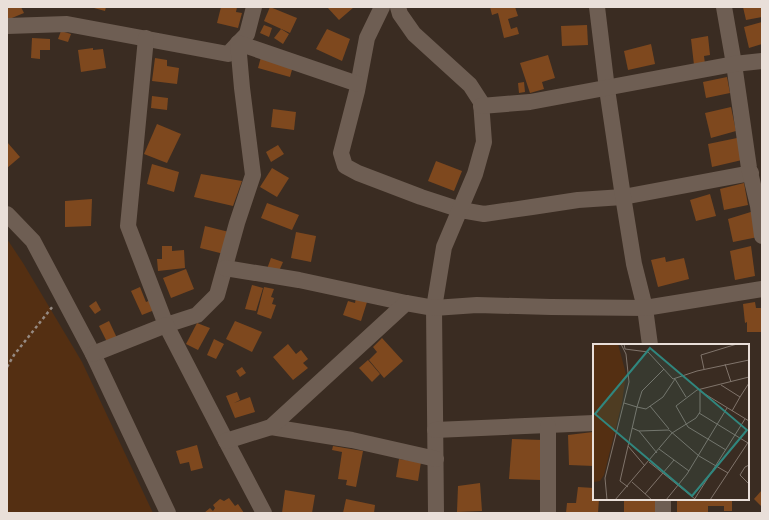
<svg xmlns="http://www.w3.org/2000/svg" width="769" height="520" font-family="'Zilla Slab',serif">
<rect width="100%" height="100%" fill="#3a2c22"/>
<path fill="#542f12" d="M7,239L23,263L82,362L153,513H7Z"/>
<g fill="#7e481e">
<path d="M7,7H21L24,13L7,20Z"/>
<path d="M94,7H106L105,11L94,8Z"/>
<path d="M221,7H237L236,12L242,13L238,28L217,23Z"/>
<path d="M270,7L297,18L290,33L264,21Z"/>
<path d="M327,7H354L339,20Z"/>
<path d="M490,7H515L518,16L508,19L511,29L517,27L519,34L504,38L498,13L492,15Z"/>
<path d="M743,7H761L762,17L746,20Z"/>
<path d="M762,22V44L749,48L744,27Z"/>
<path d="M264,25L272,28L269,37L260,33Z"/>
<path d="M587,25L588,45L562,46L561,26Z"/>
<path d="M281,29L289,34L283,44L274,38Z"/>
<path d="M327,29L350,39L342,61L316,49Z"/>
<path d="M61,31L71,34L68,42L58,39Z"/>
<path d="M708,36L710,55L704,56L705,64L694,65L691,39Z"/>
<path d="M32,38L50,39V50H40V59L31,58Z"/>
<path d="M651,44L655,64L628,70L624,51Z"/>
<path d="M93,48V50L103,49L106,68L81,72L78,50Z"/>
<path d="M548,55L555,78L542,82L544,89L530,93L520,63Z"/>
<path d="M261,57L293,66L290,77L258,68Z"/>
<path d="M155,58L167,60V66L179,68L177,84L152,81Z"/>
<path d="M727,77L730,93L706,98L703,82Z"/>
<path d="M524,82L525,92L519,93L518,83Z"/>
<path d="M152,96L168,98L167,110L151,108Z"/>
<path d="M731,107L736,131L711,138L705,113Z"/>
<path d="M273,109L296,112L294,130L271,127Z"/>
<path d="M157,124L181,134L167,163L144,154Z"/>
<path d="M737,138L742,160L712,167L708,144Z"/>
<path d="M7,142L20,157L7,168Z"/>
<path d="M278,145L284,154L271,162L266,152Z"/>
<path d="M436,161L462,171L454,191L428,181Z"/>
<path d="M152,164L179,172L174,192L147,184Z"/>
<path d="M272,168L289,178L277,197L260,187Z"/>
<path d="M201,174L242,181L233,206L194,197Z"/>
<path d="M744,183L748,205L724,210L720,189Z"/>
<path d="M710,194L716,216L696,221L690,200Z"/>
<path d="M92,199L91,226L65,227V201Z"/>
<path d="M267,203L299,215L292,230L261,218Z"/>
<path d="M754,211L758,237L733,242L728,219Z"/>
<path d="M205,226L233,233L228,255L200,248Z"/>
<path d="M296,232L316,236L311,262L291,258Z"/>
<path d="M162,246H172V251L184,250L185,268L158,271L157,259H162Z"/>
<path d="M751,246L755,276L735,280L730,251Z"/>
<path d="M665,257L666,262L684,258L689,279L658,287L651,260Z"/>
<path d="M271,258L283,262L279,271L267,269Z"/>
<path d="M186,269L194,289L171,298L163,278Z"/>
<path d="M252,285L263,288L256,311L245,309Z"/>
<path d="M140,287L146,302L153,299L157,309L142,315L131,291Z"/>
<path d="M264,287L274,289L271,297L274,298L272,304L276,305L271,319L257,314Z"/>
<path d="M356,298L367,302L361,321L343,315L348,301L355,303Z"/>
<path d="M96,301L101,310L95,314L89,306Z"/>
<path d="M755,302L756,308H762V332H747V322L745,323L743,304Z"/>
<path d="M109,321L117,338L107,342L99,326Z"/>
<path d="M235,321L262,332L252,352L226,339Z"/>
<path d="M197,323L210,328L198,350L186,344Z"/>
<path d="M382,338L403,361L384,378L369,360L377,352L373,347Z"/>
<path d="M214,339L224,344L216,359L207,355Z"/>
<path d="M288,344L296,354L301,350L308,359L303,363L308,368L293,380L273,357Z"/>
<path d="M368,360L380,374L372,382L359,368Z"/>
<path d="M242,367L246,373L240,377L236,371Z"/>
<path d="M237,392L240,400L234,403L250,397L255,412L235,418L226,396Z"/>
<path d="M593,432L594,466L569,465L568,435Z"/>
<path d="M512,439L543,440L541,480L509,479Z"/>
<path d="M197,445L203,468L191,471L189,462L180,464L176,451Z"/>
<path d="M333,446L363,451L356,487L346,485L347,480L338,479L342,452L332,450Z"/>
<path d="M399,459L421,462L418,481L396,477Z"/>
<path d="M480,483L482,511L457,512L458,486Z"/>
<path d="M578,487L594,488V499H599L598,513H566L567,503H576Z"/>
<path d="M285,490L315,495L312,513H282Z"/>
<path d="M762,490V507L754,499Z"/>
<path d="M229,498L235,506L238,504L244,513H204L210,508L213,511L215,508L213,505L220,499L224,501Z"/>
<path d="M346,499L375,505L374,513H343Z"/>
<rect x="624" y="499" width="32" height="14"/>
<path d="M677,499H732V511H724V506H708V513H677Z"/>
</g>
<g fill="none" stroke-linecap="round" stroke-linejoin="round">
<path stroke="#968a82" stroke-width="2.5" stroke-dasharray="3 3" stroke-linecap="butt" d="M7,367L14,355L53,306"/>
<g stroke="#6e5e53" stroke-width="16">
<path d="M382,7L367,38L357,91L341,153L345,166L358,173L421,197L461,210L484,214L532,207L578,200L623,197L751,173"/>
<path d="M398,7L400,14L414,34L470,85L481,102L484,142L475,174L444,247L434,308L436,513"/>
<path d="M597,7L607,89L622,190L634,264L645,308L650,345"/>
<path d="M724,7L734,64L749,168L758,206L762,236"/>
<path d="M7,26L67,24L228,54L247,34L254,7"/>
<path d="M146,38L128,226L166,325L197,315L217,295L237,223L253,175L242,88L238,43L358,84"/>
<path d="M481,106L530,102L734,64L762,61"/>
<path d="M7,214L33,241L93,354L168,513"/>
<path d="M225,268L299,280L406,303"/>
<path d="M93,354L166,325L224,437L264,513"/>
<path d="M271,427L352,440L436,459"/>
<path d="M435,430L594,423"/>
<path d="M226,441L271,427L406,303L434,308L477,305L551,307L645,308L762,289"/>
<path d="M663,499V513"/>
<path d="M548,513V426"/>
</g>
</g>
<g transform="translate(593 344)">
<rect width="156" height="156" fill="#3a2c22"/>
<path d="M0,0H25L33,30L29,59L11,131L7,137L1,138Z" fill="#542f12"/>
<path fill="none" stroke="#80746b" stroke-width="1" d="M31,0L32,5L55,8L80,35L104,27L156,16M132,20L138,38M71,25L49,47L44,63L53,65L70,53L82,35L93,53M111,25L108,11L144,0M128,41L147,53L156,39M107,47L156,77M31,59L44,63L27,137L35,143M57,62L76,85M139,67L147,53M106,69L155,99M39,84L46,87L76,86L106,112L135,129M46,87L64,109M35,102L52,122M66,105L96,127M133,106L95,83L83,62L104,46L156,33M56,118L102,155M156,121L152,123L147,131L156,140M39,138L59,156M52,150L81,116M14,156L12,134L36,38L33,10L28,0M22,156L79,89L103,74L107,68V45M73,156L94,130L134,64M101,156L152,75M117,156L156,97"/>
<path fill="#30867e" fill-opacity="0.15" stroke="#30867e" stroke-width="2" d="M57,4L154,86L99,152L2,70Z"/>
<rect width="156" height="156" fill="none" stroke="#e9dfd9" stroke-width="2"/>
</g>
<rect width="769" height="520" fill="none" stroke="#e9dfd9" stroke-width="16"/>
</svg>
